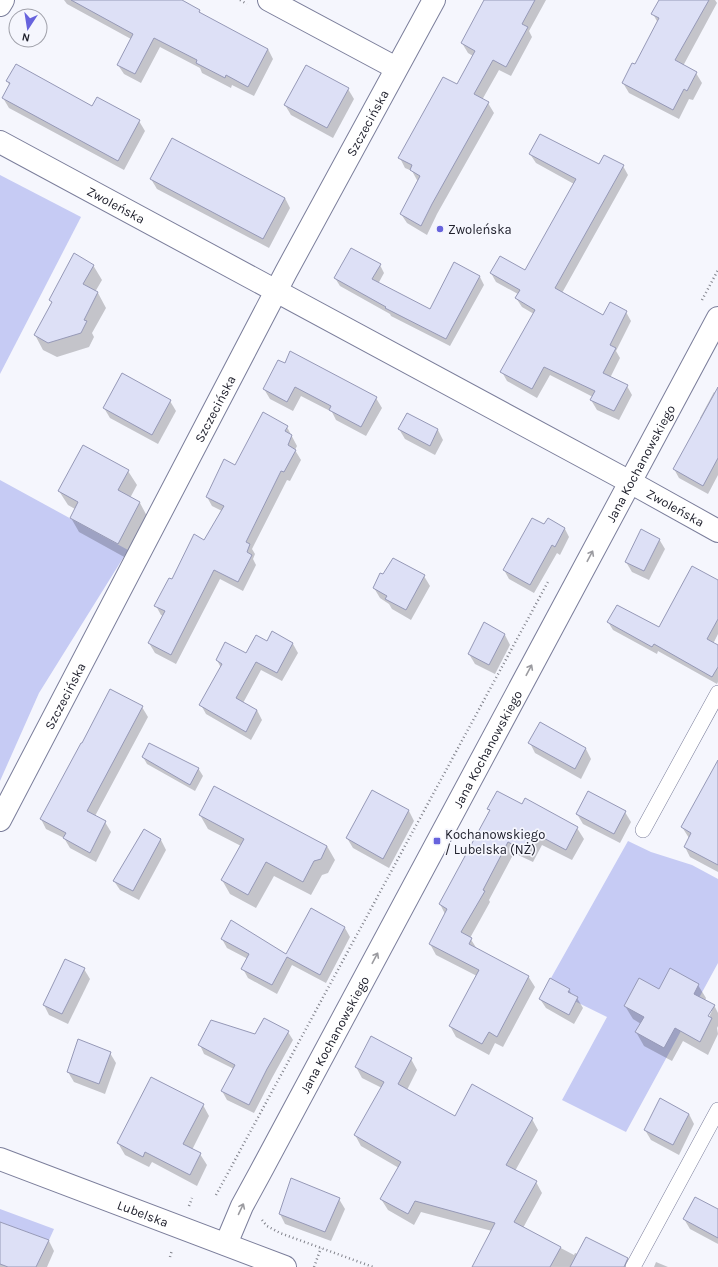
<svg xmlns="http://www.w3.org/2000/svg" width="718" height="1267" font-family="Karla,sans-serif">
<rect width="100%" height="100%" fill="#f5f6fd"/>
<g fill="#c6cbf4">
<path d="M0,175L81,217L0,374Z"/>
<path d="M0,480L128,550L39,693L0,781Z"/>
<path d="M628,841L651,852L692,865L718,879V963L626,1132L562,1100L607,1017L546,987Z"/>
<path d="M0,1209L54,1229L49,1240L0,1222Z"/>
</g>
<g fill="#0003" fill-rule="evenodd">
<path d="M64,0H180L199,11L202,15L268,49L273,59L254,96L232,85L231,88L202,73L200,68L160,47L141,83L124,74L118,65L131,39L67,4Z"/>
<path d="M486,0H546L529,31L532,37L511,76L499,70L482,100L488,103L494,113L437,214L427,235L407,223L401,214L419,181L417,180L412,171L405,168L400,158L457,86L473,56L468,53L462,43Z"/>
<path d="M660,0H715L717,3L683,66L696,73L702,83L693,100L689,99L679,119L629,93L623,83L636,66L658,23L653,14Z"/>
<path d="M7,81L139,121L145,131L124,170L9,108L3,98L10,86Z"/>
<path d="M348,89L354,99L333,138L291,115L285,105Z"/>
<path d="M530,154L599,165L623,166L628,175L562,293L603,316L626,312L631,321L616,351L620,358L610,378L627,386L632,395L619,420L597,410L591,400L593,397L550,375L537,398L507,381L502,372L534,314L522,307L516,298L518,294L496,282L491,273L526,272L574,184L536,163Z"/>
<path d="M151,179L285,198L290,208L269,248L157,189Z"/>
<path d="M455,264L480,277L484,285L450,346L391,316L390,314L340,286L335,278L380,265L384,273L378,284L431,311Z"/>
<path d="M93,265L102,280L95,292L98,293L106,308L92,333L94,337L89,347L57,357L43,350L35,335L52,303L50,300Z"/>
<path d="M279,361L376,398L382,408L366,436L336,420L332,412L301,396L293,411L270,399L264,389Z"/>
<path d="M714,392L718,394V475L708,494L679,478L674,469L701,420L700,418Z"/>
<path d="M170,401L176,411L158,444L110,418L104,408Z"/>
<path d="M407,414L438,430L443,440L435,455L405,439L399,429Z"/>
<path d="M287,427L297,446L295,450L301,460L290,481L287,480L252,549L255,554L253,559L256,565L243,591L220,579L176,664L155,653L149,643L163,616L161,615L156,606L173,580L205,542L222,511L212,506L207,497L236,466Z"/>
<path d="M128,471L137,485L130,498L140,503L148,518L126,558L79,532L71,518L75,509L68,505L59,491Z"/>
<path d="M544,526L565,529L569,537L560,555L557,553L534,593L509,579L504,570Z"/>
<path d="M659,539L665,549L649,580L632,572L626,562Z"/>
<path d="M424,576L430,586L411,620L392,609L389,604L380,598L374,588Z"/>
<path d="M718,581V634L713,644L718,646V682L717,684L658,651L657,654L613,630L608,622L659,629Z"/>
<path d="M484,624L505,635L510,645L495,674L475,664L469,654Z"/>
<path d="M273,633L293,644L298,653L282,681L261,670L243,703L257,710L262,720L251,740L206,714L201,705L221,668L217,660L246,655L268,642Z"/>
<path d="M142,707L148,717L95,816L105,822L111,832L96,862L70,848L64,838L46,829L41,819Z"/>
<path d="M540,724L586,749L591,759L581,779L535,753L530,743Z"/>
<path d="M143,757L198,768L203,776L195,791L147,764Z"/>
<path d="M718,762V872L690,857L685,847L689,838L682,827Z"/>
<path d="M373,791L409,811L414,821L389,868L353,848L347,838Z"/>
<path d="M523,805L577,828L584,839L572,860L542,845L533,862L514,853L489,900L490,902L470,938L477,949L528,976L535,987L503,1047L495,1043L489,1055L456,1037L450,1026L477,976L436,955L430,944L445,914L440,904L490,812L488,809Z"/>
<path d="M625,812L631,822L620,843L583,824L577,814Z"/>
<path d="M200,815L327,846L335,860L328,873L322,875L311,895L274,876L256,908L230,894L222,880L241,846L208,829Z"/>
<path d="M144,830L161,840L166,850L139,900L120,890L114,881Z"/>
<path d="M311,910L345,928L350,937L326,983L292,965L277,994L248,978L243,969L248,959L227,948L222,939L287,955Z"/>
<path d="M84,969L90,979L68,1024L49,1015L44,1005Z"/>
<path d="M698,985L706,998L705,1001L714,1005L718,1013V1026L717,1028L718,1034L708,1055L683,1041L672,1061L644,1046L636,1032L641,1024L633,1019L625,1006ZM710,1011H712L707,1021L705,1020Z"/>
<path d="M569,990L573,996L577,998L583,1008L574,1024L546,1008L540,999Z"/>
<path d="M265,1019L288,1032L293,1040L272,1078L254,1113L227,1100L222,1091L234,1069L204,1054L200,1045L256,1036Z"/>
<path d="M110,1053L116,1063L105,1094L74,1082L68,1072Z"/>
<path d="M411,1059L417,1070L407,1090L456,1117L532,1119L538,1130L515,1171L536,1182L542,1193L523,1228L574,1255L575,1253L578,1254L627,1259L632,1267H483L492,1231L421,1212L414,1225L388,1210L381,1199L399,1168L361,1146L355,1135L382,1088L362,1078L356,1067Z"/>
<path d="M203,1105L209,1116L192,1150L200,1154L207,1165L197,1186L152,1162L149,1167L125,1155L118,1143Z"/>
<path d="M689,1114L694,1124L679,1155L651,1140L645,1130Z"/>
<path d="M292,1180L339,1199L345,1209L331,1241L285,1224L280,1214Z"/>
<path d="M718,1210V1244L690,1229L684,1219Z"/>
<path d="M0,1223L49,1241L54,1251L47,1267H0Z"/>
<path d="M656,1262L668,1267H654Z"/>
</g>
<g fill="#dde0f6" stroke="#9699b7">
<path d="M71,0H182L200,10L199,12L268,49L248,87L226,75L225,78L196,63L197,60L154,38L135,74L117,65L133,34Z"/>
<path d="M484,0H535L522,24L528,27L506,67L493,60L474,94L489,102L432,204L421,226L400,214L420,176L410,170L412,165L398,158L443,77L457,84L475,51L461,43Z"/>
<path d="M659,0H709L675,60L697,72L687,91L684,89L673,110L622,83L632,63L635,64L659,18L651,14Z"/>
<path d="M16,64L92,106L97,97L140,120L118,161L2,98L10,83L6,81Z"/>
<path d="M306,65L349,88L327,128L284,105Z"/>
<path d="M540,134L599,164L604,155L624,165L555,288L603,315L610,302L627,311L610,345L616,348L603,373L628,385L614,411L590,400L595,391L544,367L532,389L500,372L535,310L515,298L520,290L490,273L500,256L525,270L576,179L529,154Z"/>
<path d="M172,138L285,198L263,239L150,179Z"/>
<path d="M351,248L381,264L372,279L430,309L454,262L480,276L446,339L385,308L386,307L334,278Z"/>
<path d="M74,253L94,265L83,284L98,292L84,320L87,321L81,333L48,343L34,335L52,302L49,300Z"/>
<path d="M290,351L377,397L361,427L329,410L331,406L295,387L287,402L263,389L278,360L285,363Z"/>
<path d="M122,373L171,400L152,435L103,408Z"/>
<path d="M718,387V458L703,486L673,469Z"/>
<path d="M263,412L288,426L285,431L292,435L288,445L296,450L284,472L281,471L246,542L250,544L247,552L252,555L238,582L214,570L171,655L148,643L165,611L154,606L169,578L172,579L194,534L204,540L224,506L206,497L224,459L235,465Z"/>
<path d="M407,413L438,429L430,446L398,429Z"/>
<path d="M83,445L129,470L118,490L140,502L118,544L70,518L78,502L58,491Z"/>
<path d="M532,518L544,524L548,518L565,528L555,547L552,545L530,585L503,570Z"/>
<path d="M641,529L660,539L644,571L625,562Z"/>
<path d="M393,558L425,575L406,610L385,599L387,596L373,588L380,573L383,574Z"/>
<path d="M692,566L718,580V619L707,639L718,645V667L712,677L654,644L652,647L607,622L617,605L659,627Z"/>
<path d="M484,622L505,634L489,665L468,654Z"/>
<path d="M272,631L293,643L277,673L256,662L236,698L257,710L246,732L199,705L222,664L216,660L225,642L246,653L256,635L267,641Z"/>
<path d="M110,689L143,706L87,811L106,821L90,853L63,838L66,833L40,819L81,743H82Z"/>
<path d="M540,722L586,748L575,769L528,743Z"/>
<path d="M149,743L199,768L190,785L142,757Z"/>
<path d="M718,760V865L684,847L691,833L681,827Z"/>
<path d="M214,786L327,846L321,859L314,861L303,882L266,862L248,895L221,880L244,839L199,815Z"/>
<path d="M372,790L409,810L383,859L346,838Z"/>
<path d="M497,791L522,804L525,798L578,827L566,850L536,834L527,852L508,842L483,890L485,891L461,932L472,938L469,944L529,976L497,1037L489,1032L482,1044L449,1026L479,970L429,944L447,909L439,904L490,810L487,809Z"/>
<path d="M588,791L626,811L614,834L576,814Z"/>
<path d="M144,829L161,839L133,891L113,881Z"/>
<path d="M311,908L345,927L320,975L287,957L272,985L241,969L249,954L221,939L231,920L286,954Z"/>
<path d="M65,959L85,968L62,1014L43,1005Z"/>
<path d="M670,968L699,984L694,994L715,1005L708,1016L712,1018L700,1042L675,1028L664,1048L635,1032L644,1017L624,1006L639,978L659,989Z"/>
<path d="M550,978L570,989L568,992L578,997L569,1015L539,999Z"/>
<path d="M264,1018L289,1031L267,1069L249,1105L221,1091L235,1065L198,1045L211,1020L255,1034Z"/>
<path d="M371,1036L412,1058L398,1084L455,1116L472,1084L533,1118L506,1165L537,1181L514,1222L561,1247L550,1267H472L495,1223L415,1201L408,1214L380,1199L401,1162L354,1135L384,1082L355,1067Z"/>
<path d="M78,1039L111,1052L99,1084L67,1072Z"/>
<path d="M151,1077L204,1104L183,1144L201,1153L190,1175L145,1152L143,1157L117,1143Z"/>
<path d="M660,1098L689,1114L673,1145L644,1130Z"/>
<path d="M291,1178L340,1198L325,1232L279,1214Z"/>
<path d="M695,1197L718,1209V1238L683,1219Z"/>
<path d="M0,1222L49,1240L36,1267H8L0,1264Z"/>
<path d="M586,1237L628,1258L624,1267H570Z"/>
</g>
<g fill="none" stroke-linecap="round" stroke-linejoin="round">
<defs>
<g id="service">
<path d="M643,830L718,693"/>
<path d="M633,1267L718,1110"/>
</g>
<g id="minor">
<path d="M269,0L396,68"/>
<path d="M0,5L3,0"/>
<path id="s1" d="M0,142L630,482L718,531"/>
<path id="s2" d="M0,820L286,272L434,0"/>
<path id="s3" d="M226,1244L242,1206L260,1173L718,318"/>
</g>
<g id="secondary">
<path id="s4" d="M0,1159L285,1267"/>
</g>
</defs>
<use href="#service" stroke="#7b7e9b" stroke-width="16"/>
<use href="#minor" stroke="#7b7e9b" stroke-width="24"/>
<use href="#secondary" stroke="#7b7e9b" stroke-width="24"/>
<g stroke="#81828b" stroke-width="2.5" stroke-dasharray="1 3" stroke-linecap="butt">
<path d="M240,0L247,4"/>
<path d="M702,300L718,270"/>
<path d="M216,1195L549,580"/>
<path d="M189,1206L192,1198"/>
<path d="M262,1220L267,1226L280,1233L373,1267"/>
<path d="M170,1257L172,1250"/>
<path d="M314,1267L321,1248"/>
</g>
<use href="#service" stroke="#fff" stroke-width="15"/>
<use href="#minor" stroke="#fff" stroke-width="22"/>
<use href="#secondary" stroke="#fff" stroke-width="22"/>
</g>
<defs><path id="oneway-shaft" d="M-6 0H5M1.5-3L5.5 0L1.5 3" fill="none" stroke-width="1.6" stroke-linecap="round" stroke-linejoin="round"/></defs>
<g stroke="#9b9ba0">
<use href="#oneway-shaft" transform="translate(590 556) rotate(-62)"/>
<use href="#oneway-shaft" transform="translate(529 670) rotate(-62)"/>
<use href="#oneway-shaft" transform="translate(375 958) rotate(-62)"/>
<use href="#oneway-shaft" transform="translate(241 1209) rotate(-65)"/>
</g>
<g fill="#6763dd" stroke="#f5f6fd" stroke-width="1.5">
<circle cx="440" cy="229" r="4"/>
<rect x="433" y="837" width="8" height="8" rx="2"/>
</g>
<g text-anchor="middle" stroke-width="3.5" stroke-linejoin="round" paint-order="stroke">
<g font-size="13" fill="#20212d" stroke="#f5f6fd">
<text dy="5" stroke="none"><textPath href="#s2" startOffset="788">Szczecińska</textPath></text>
<text dy="5" stroke="none"><textPath href="#s1" startOffset="132">Zwoleńska</textPath></text>
<text dy="5" stroke="none"><textPath href="#s2" startOffset="464">Szczecińska</textPath></text>
<text dy="5" stroke="none"><textPath href="#s3" startOffset="884">Jana Kochanowskiego</textPath></text>
<text dy="5" stroke="none"><textPath href="#s1" startOffset="768">Zwoleńska</textPath></text>
<text dy="5" stroke="none"><textPath href="#s2" startOffset="140">Szczecińska</textPath></text>
<text dy="5" stroke="none"><textPath href="#s3" startOffset="560">Jana Kochanowskiego</textPath></text>
<text dy="5" stroke="none"><textPath href="#s3" startOffset="236">Jana Kochanowskiego</textPath></text>
<text dy="5" stroke="none"><textPath href="#s4" startOffset="153">Lubelska</textPath></text>
</g>
<g font-size="13" fill="#20212d" stroke="#f5f6fd" text-anchor="start">
<text x="448" y="234">Zwoleńska</text>
<text x="445" y="839">Kochanowskiego<tspan x="445" dy="15">/ Lubelska (NŻ)</tspan></text>
</g>
</g>
<g transform="translate(28 28) rotate(192)"><circle r="19" fill="#f5f6fd" stroke="#a0a1aa"/>
<path d="M0-3L7 15L0 10L-7 15Z" fill="#6763dd"/>
<text y="-6" font-size="11" font-weight="bold" text-anchor="middle" fill="#20212d">N</text>
</g>
</svg>
